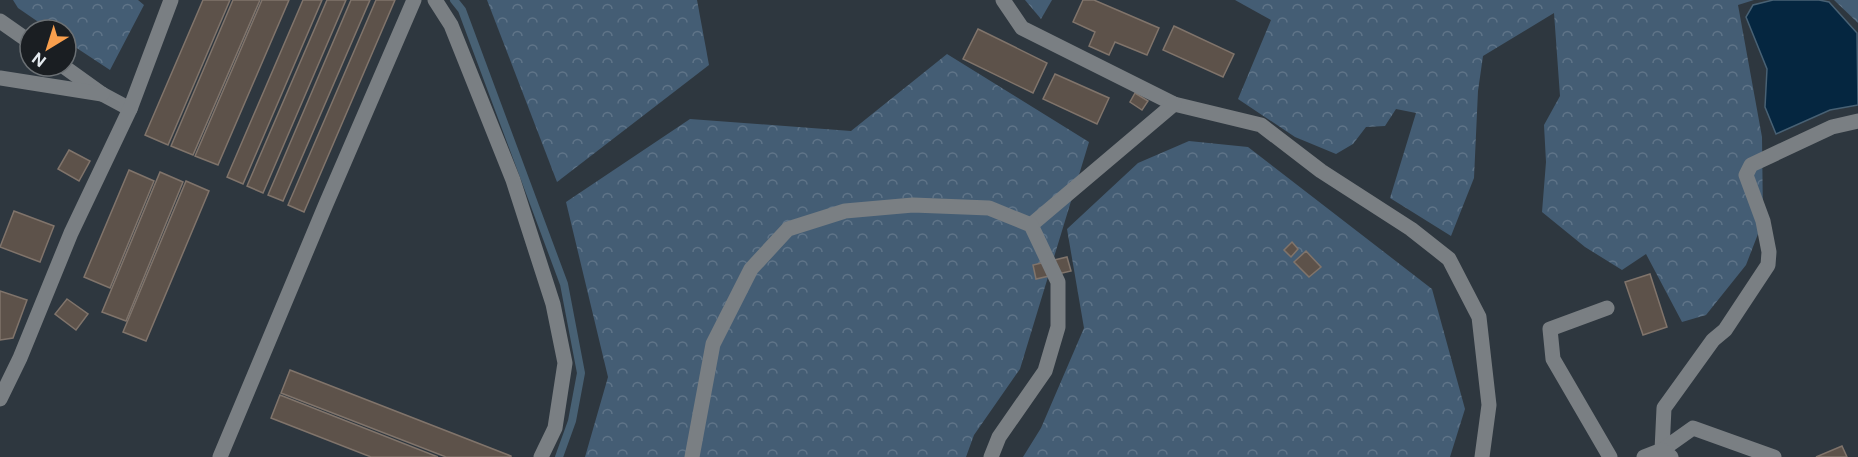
<svg xmlns="http://www.w3.org/2000/svg" width="1858" height="457" font-family="'Public Sans',sans-serif">
<defs>
<pattern id="forest-crowns" width="20" height="18" patternUnits="userSpaceOnUse" patternTransform="scale(1.5)"><rect width="20" height="18" fill="#445d74"/><path d="M2 6a3 3 0 1 1 6 0M12 15a3 3 0 1 1 6 0" fill="none" stroke="#5f7488"/></pattern>
</defs>
<rect width="100%" height="100%" fill="#2e373f"/>
<g fill="url(#forest-crowns)">
<path d="M13,0H138L144,5L110,70L66,41V30H50L18,8Z"/>
<path d="M487,0H697L709,65L557,182Z"/>
<path d="M1025,0H1052L1041,19Z"/>
<path d="M1235,0H1754L1738,5L1762,137L1763,221L1746,265L1706,315L1682,322L1646,254L1622,270L1585,247L1542,212L1546,162L1544,125L1560,96L1554,13L1483,56L1478,91L1474,178L1451,236L1390,198L1416,113L1396,109L1385,126L1366,127L1353,144L1336,154L1295,137L1238,99L1271,20Z"/>
<path d="M1834,0H1858V23Z"/>
<path d="M947,54L1089,142L1020,369L974,435L966,457H585L608,377L566,202L690,119L851,131Z"/>
<path d="M1189,141L1248,147L1432,289L1465,409L1450,457H1023L1041,428L1084,328L1067,229L1138,163Z"/>
</g>
<path fill="#052640" stroke="#486174" stroke-width="1.5" d="M1773,0H1819L1829,2L1857,33L1858,105L1830,110L1776,134L1765,107L1767,69L1746,17L1753,5Z"/>
<g fill="none" stroke-linecap="round" stroke-linejoin="round">
<path stroke="#486174" stroke-width="8" d="M454,0L462,10L564,284L581,373L572,421L559,457"/>
</g>
<g fill="#5d524a" stroke="#80746b" stroke-width="1.5">
<path d="M203,0H230L168,145L145,135Z"/>
<path d="M233,0H260L193,155L171,146Z"/>
<path d="M262,0H289L218,165L195,156Z"/>
<path d="M303,0H322L243,184L227,177Z"/>
<path d="M327,0H346L263,193L247,186Z"/>
<path d="M351,0H370L283,201L268,195Z"/>
<path d="M376,0H395L304,212L288,205Z"/>
<path d="M1083,0H1094L1159,28L1147,55L1115,42L1109,55L1089,46L1095,32L1073,22Z"/>
<path d="M1174,26L1234,54L1223,77L1163,50Z"/>
<path d="M978,29L1047,63L1033,93L963,59Z"/>
<path d="M1055,74L1109,98L1097,124L1043,99Z"/>
<path d="M1135,93L1148,101L1142,110L1130,102Z"/>
<path d="M69,150L90,161L79,181L58,169Z"/>
<path d="M129,170L154,181L110,288L84,277Z"/>
<path d="M160,172L183,182L126,321L102,312Z"/>
<path d="M186,181L209,191L146,341L123,332Z"/>
<path d="M14,211L54,226L40,262L0,247Z"/>
<path d="M1292,242L1298,249L1291,257L1284,250Z"/>
<path d="M1306,251L1321,267L1309,277L1294,262Z"/>
<path d="M1067,257L1071,271L1036,279L1033,265Z"/>
<path d="M1650,274L1667,327L1643,335L1625,282Z"/>
<path d="M0,291L27,300L13,338L0,340Z"/>
<path d="M67,299L88,314L76,330L55,314Z"/>
<path d="M290,370L511,456V457H446L281,393Z"/>
<path d="M280,395L438,457H371L271,418Z"/>
<path d="M1842,446L1847,457H1816Z"/>
</g>
<g fill="none" stroke-linecap="round" stroke-linejoin="round">
<g stroke="#7a7f83" stroke-width="15">
<path d="M435,0L451,25L513,180L553,304L565,363L555,428L541,457"/>
<path d="M1003,0L1022,28L1174,104L1261,125L1321,171L1411,229L1449,259L1479,317L1489,405L1482,457"/>
<path d="M0,21L30,42"/>
<path d="M63,66L102,94L130,109"/>
<path d="M0,78L102,94"/>
<path d="M1031,225L1174,104"/>
<path d="M1607,308L1550,329L1553,359L1610,457"/>
<path d="M0,399L20,358L71,233L130,109L171,0"/>
<path d="M1662,450L1664,408L1713,340L1725,330L1768,265L1769,252L1763,221L1746,175L1751,165L1832,127L1858,121"/>
<path d="M1662,450L1693,428L1774,457"/>
<path d="M220,457L326,204L414,0"/>
<path d="M692,457L713,344L751,269L788,229L845,211L913,205L989,208L1031,225L1058,282V327L1045,371L999,437L991,457"/>
<path d="M1644,457L1662,450L1671,457"/>
</g>
</g>
<g transform="translate(48 48) rotate(218)"><circle r="28" fill="#1a1e22" stroke="#6b7074" stroke-width="1.5"/>
<path d="M0-4.5L10 22L0 15L-10 22Z" fill="#f99f4d"/>
<text y="-9" font-size="16" font-weight="bold" text-anchor="middle" fill="#e4eaef">N</text>
</g>
</svg>
